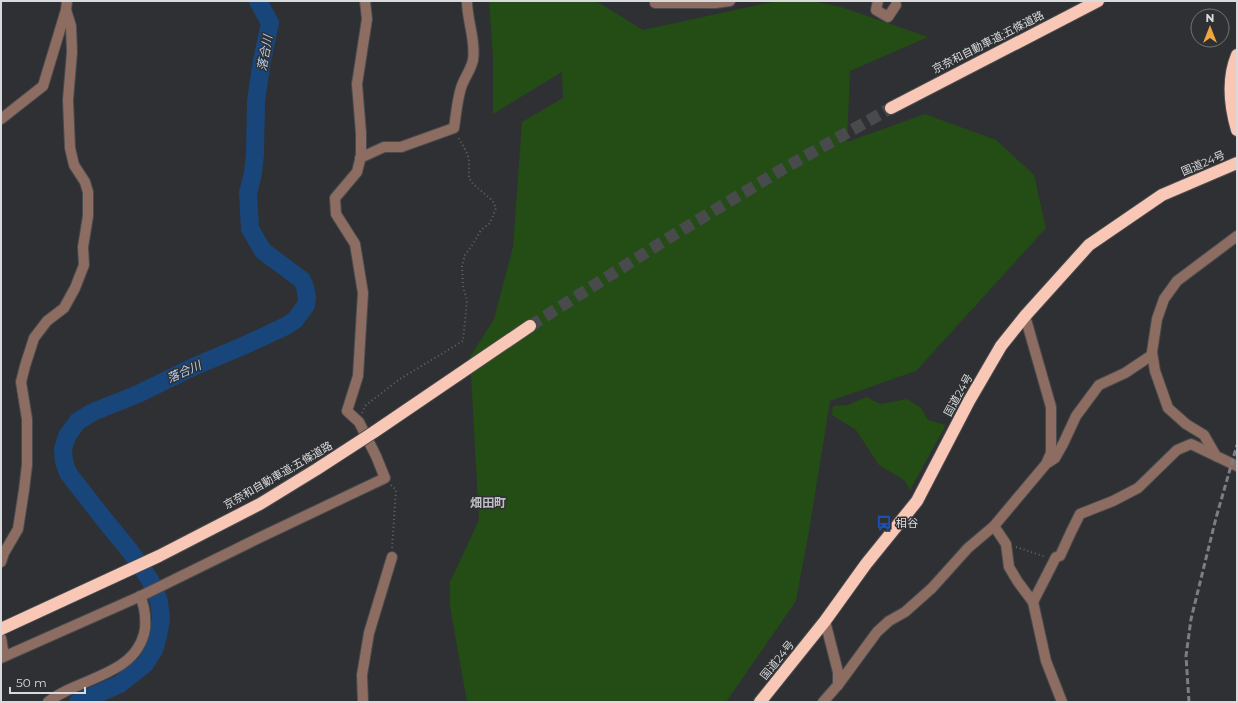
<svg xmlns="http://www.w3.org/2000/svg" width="1238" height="703" font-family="Montserrat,'Noto Sans JP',sans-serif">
<rect width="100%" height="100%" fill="#2f3033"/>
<g fill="#234d14">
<path d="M489,1H596L643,30L777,1H812L841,7L928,37L850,71L847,142L925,114L996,140L1034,175L1046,228L916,371L830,401L810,525L796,601L726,702H467L450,606V582L479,520L470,357L494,319L513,247L522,122L563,98L562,72L493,114V57Z"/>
<path d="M866,397L881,404L907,399L921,408L928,420L946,425L910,490L904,480L879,465L856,430L832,415L833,406L848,405Z"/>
</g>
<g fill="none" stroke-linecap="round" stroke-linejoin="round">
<path stroke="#19467a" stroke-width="18" d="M78,702L120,684L145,664L154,650L158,636L161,619L159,601L150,580L130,551L103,518L68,473L64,461L63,449L67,436L78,421L93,412L138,394L193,367L243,346L286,326L295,320L306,305L307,297L305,287L302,280L263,251L250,229L248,193L253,173L255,154L256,101L262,60L270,23L258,1"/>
<path stroke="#484a4c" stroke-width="12" stroke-dasharray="12 6" stroke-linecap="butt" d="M530,326L667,239L781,170L891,108"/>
<defs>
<g id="minor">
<path d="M878,1L876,10L888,17L896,5"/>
<path d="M655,3H715L730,1"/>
<path d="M1,119L43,86L66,10"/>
<path d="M360,158L384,147H401L454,128C456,115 457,101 461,88C464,78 471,70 473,60C476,40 467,21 467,1"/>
<path d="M1237,236L1177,281L1164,299L1157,319L1152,352L1155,371L1168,408L1186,424L1204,435L1216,456L1237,466"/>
<path d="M1025,316L1051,407V453L1046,464L994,526L1006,544L1009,567L1018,582L1033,602L1046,661L1062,702"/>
<path d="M1049,462L1055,458L1063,444L1076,416L1099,385L1125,373L1152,355"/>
<path d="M1,562L4,553L18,529L24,490L27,465V419L21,382L25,366L34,338L47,321L64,308L75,288L84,265L83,247L88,216V192L85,182L74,165L70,148L68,100L72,52L71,26L66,10L67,1"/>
<path d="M1033,602L1056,557L1060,556L1071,532L1080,514L1113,501L1138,488L1177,450L1191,444L1216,456"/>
<path d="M825,621L838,672V685"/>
<path d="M1,638L4,656"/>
<path d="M1,658L143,595L263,536L385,478L376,456L359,422L347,411L358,376L363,293L355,244L336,214L335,198L357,172L361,156V133L357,84L367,19L365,1"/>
<path d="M48,702C79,677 137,676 145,629C146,617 145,607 140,596"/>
<path d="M363,702L362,675L369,633L392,557"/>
<path d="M823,702L838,685L877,632L889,621L905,612L932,588L968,548L994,526"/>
</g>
<g id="highway">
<path d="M1237,55C1227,79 1230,106 1237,130"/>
<path d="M891,108L1098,1"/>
<path d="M374,432L530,326"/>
<path d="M760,702L825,621L866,564L917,501L969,401L1001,346L1025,316L1089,245L1162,195L1237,163"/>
</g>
</defs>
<use href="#minor" stroke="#4a4b4e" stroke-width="12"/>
<use href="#highway" stroke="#4a4b4e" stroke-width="14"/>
<g stroke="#646567" stroke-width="2" stroke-dasharray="1 3" stroke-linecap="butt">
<path d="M362,413L366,405L400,379L463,341L467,301L463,286L462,266L465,255L473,244L481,230L489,224L493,216L496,208L492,200L473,184L469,178V159L466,151L458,137"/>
<path d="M391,485L396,490L392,548"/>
<path d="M1016,547L1046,557"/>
</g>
<use href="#minor" stroke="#8d6d61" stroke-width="10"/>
<use href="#highway" stroke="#f8c7b6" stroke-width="12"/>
<path stroke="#7d7e80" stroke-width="3" stroke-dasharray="6 3" stroke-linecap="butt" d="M1189,702L1186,656L1191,619L1216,518L1237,445"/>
<defs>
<path id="highway-bridge" d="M1,629L159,556L260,504L317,469L374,432"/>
</defs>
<use href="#highway-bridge" stroke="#4a4b4e" stroke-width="14" stroke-linecap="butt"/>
<use href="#highway-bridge" stroke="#f8c7b6" stroke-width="12"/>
</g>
<defs>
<symbol id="bus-bare" viewBox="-9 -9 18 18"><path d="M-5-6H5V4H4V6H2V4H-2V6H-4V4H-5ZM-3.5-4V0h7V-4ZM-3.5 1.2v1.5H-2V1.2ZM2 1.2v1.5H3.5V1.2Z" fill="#1a4fb4" stroke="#2f3033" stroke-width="2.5" paint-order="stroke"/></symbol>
</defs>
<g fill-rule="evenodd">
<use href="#bus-bare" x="873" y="512" width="22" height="22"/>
</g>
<g text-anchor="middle" stroke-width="3" stroke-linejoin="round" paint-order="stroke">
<g font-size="11" fill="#d9dadb" stroke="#2f3033">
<text transform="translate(988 42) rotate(-27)" y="4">京奈和自動車道;五條道路</text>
<text transform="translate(1203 163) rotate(-23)" y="4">国道24号</text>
<text transform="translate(958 395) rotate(-61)" y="4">国道24号</text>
<text transform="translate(278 475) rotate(-30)" y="4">京奈和自動車道;五條道路</text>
<text transform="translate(777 660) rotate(-51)" y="4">国道24号</text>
</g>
<g font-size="11" fill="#d9dadb" stroke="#2f3033" text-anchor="start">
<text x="896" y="527">相谷</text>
</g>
<g font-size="12" font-style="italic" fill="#b6cfef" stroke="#2f3033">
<text transform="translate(265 53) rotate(-80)" y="4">落合川</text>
<text transform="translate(184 372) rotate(-24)" y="4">落合川</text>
</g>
<g font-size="12" font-weight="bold" fill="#bfc0c4" stroke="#2f3033">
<text x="488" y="507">畑田町</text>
</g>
</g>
<rect width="1238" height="703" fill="none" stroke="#d9dadb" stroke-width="4"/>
<g transform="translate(1210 28)"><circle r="19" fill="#2f3033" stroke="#737476"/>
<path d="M0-3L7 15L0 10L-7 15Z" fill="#f1a540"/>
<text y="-6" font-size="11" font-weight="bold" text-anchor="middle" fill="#d9dadb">N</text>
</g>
<path d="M10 687v6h75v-6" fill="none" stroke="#d9dadb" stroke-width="2"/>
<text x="16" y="687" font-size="12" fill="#d9dadb" stroke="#2f3033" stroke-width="3" paint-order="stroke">50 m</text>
</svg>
